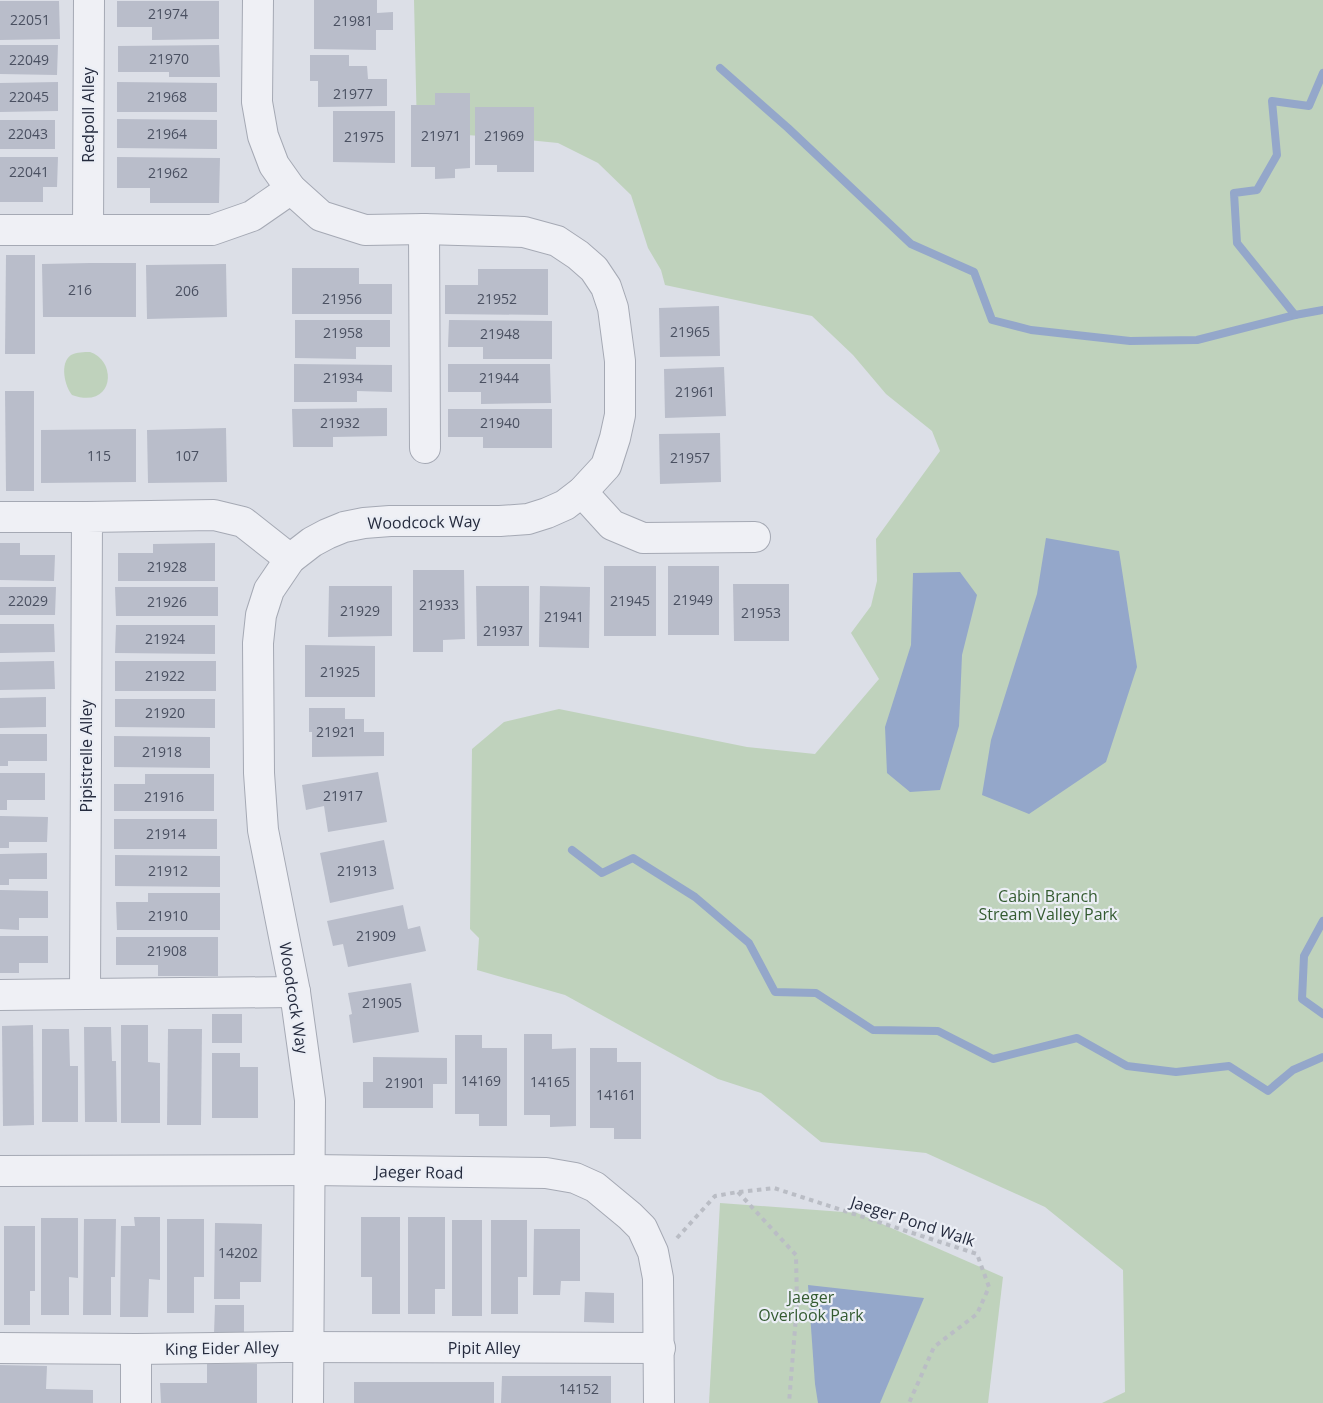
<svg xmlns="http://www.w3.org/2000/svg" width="1323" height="1403" font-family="'Open Sans',sans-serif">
<rect width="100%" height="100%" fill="#dcdfe7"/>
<g fill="#bfd2bc">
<path d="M414,0H1323V1403H1102L1125,1392L1123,1270L1045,1207L926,1153L821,1142L761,1093L718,1079L565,995L477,970L479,938L470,929L472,749L504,722L559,709L747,747L815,754L879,679L851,633L871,606L877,581L876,539L940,451L932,431L886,394L853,355L812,316L665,285L661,270L648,248L631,195L598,163L558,143L498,137L417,132Z"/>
<path d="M90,352C118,361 114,410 72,395C65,387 59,363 71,355C77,352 84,352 90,352Z"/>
<path d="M720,1203L857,1213L1003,1277L988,1403H709Z"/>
</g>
<g fill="#94a7ca">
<path d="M1046,538L1119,551L1137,667L1106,762L1029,814L982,795L991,740L1037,594Z"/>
<path d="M960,572L977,595L962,655L959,726L940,790L910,792L887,773L885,727L911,645L913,573Z"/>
<path d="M808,1285L924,1298L880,1403H818L815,1384Z"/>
</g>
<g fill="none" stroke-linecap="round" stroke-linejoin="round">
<g stroke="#94a7ca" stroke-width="8">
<path d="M720,68L788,128L911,244L974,272L992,320L1031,330L1130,341L1197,340L1295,315"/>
<path d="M1323,73L1309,106L1272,101L1277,155L1257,190L1234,193L1237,243L1295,315L1323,310"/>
<path d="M572,850L602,873L633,858L695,897L749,943L775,992L816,993L873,1030L938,1031L993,1059L1077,1038L1127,1066L1176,1072L1229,1066L1268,1091L1293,1070L1323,1057"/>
<path d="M1323,921L1304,956L1302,999L1323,1014"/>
</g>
</g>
<g fill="#b9bdca">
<path d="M314,0H377V13L393,12V30H376V50L314,49Z"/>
<path d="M0,1H59L60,39L0,40Z"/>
<path d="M117,1H219V39L152,40V27H117Z"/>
<path d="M0,45H58L57,75L0,74Z"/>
<path d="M219,45L220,77H169V72H118V46Z"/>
<path d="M310,55H349V66H367L368,79H387V106L318,107V81H310Z"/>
<path d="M58,82V111L0,112V83Z"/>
<path d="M117,82L217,83V112H117Z"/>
<path d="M435,93H470V168L455,169V178L435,179V167H411V105H435Z"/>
<path d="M475,107H534V172H497V165H475Z"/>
<path d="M333,111H395V163L333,162Z"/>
<path d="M117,119L217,120V149L117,148Z"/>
<rect x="0" y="120" width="55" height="29"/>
<path d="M0,157H58L57,187H43V202H0Z"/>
<path d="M117,157L220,158L219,203H150V188H117Z"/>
<path d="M6,255H35V354H5Z"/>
<path d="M90,263H136V317H43L42,264Z"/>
<path d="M226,264L227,317L147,319L146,265Z"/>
<path d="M292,268H359V284H392V314H292Z"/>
<path d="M478,269H548V315L445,314V285H478Z"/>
<path d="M719,306L720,356L660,357L659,308Z"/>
<path d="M295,320H390V347H356V359L295,358Z"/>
<path d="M449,320L552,321V359H483V347H448Z"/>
<path d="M294,364L392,365V392L357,391V402H294Z"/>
<path d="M448,364H550L551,403L481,404V392H448Z"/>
<path d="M724,367L726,416L665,418L664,369Z"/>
<path d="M5,391H34V491H6Z"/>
<path d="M387,408V436L333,437V447H293L292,409Z"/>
<path d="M448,409H552V448H483V437H448Z"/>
<path d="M226,428L227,482L148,483L147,430Z"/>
<path d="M136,429V482L41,483V430Z"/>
<path d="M720,433L721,482L660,484L659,434Z"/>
<path d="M0,543H20V555H55L54,581L0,580Z"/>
<path d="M215,543V581H118V553H153V544Z"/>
<rect x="604" y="566" width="52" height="70"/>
<rect x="668" y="566" width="51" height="69"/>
<path d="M413,570H464L465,639L443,640V652H413Z"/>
<path d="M733,584H789V641H734Z"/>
<path d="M329,586H392V636L328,637Z"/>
<path d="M476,586H529V646H477Z"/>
<path d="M540,586L590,587L589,648L539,647Z"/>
<path d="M0,587H56L55,615H0Z"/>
<path d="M115,587H218V616H116Z"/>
<path d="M0,624H54L55,652L0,653Z"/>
<path d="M116,625H215V654L115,653Z"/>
<path d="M305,645L375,646V697H305Z"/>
<path d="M54,661L55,689L0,690V662Z"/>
<rect x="115" y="661" width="101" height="30"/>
<path d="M46,697V727L0,728V698Z"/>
<path d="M115,699H215V728L115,727Z"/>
<path d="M309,708H345V719H364V732H384V756L312,757V732H309Z"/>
<path d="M0,734H47V761H8V766H0Z"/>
<path d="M114,736L210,737V768L114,767Z"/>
<path d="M378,772L387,822L328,832L324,806L306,810L302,785Z"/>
<path d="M0,773H45V800H7V810H0Z"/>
<path d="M145,774H214V811H114V784H145Z"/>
<path d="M0,816L48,817L47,842H9V848H0Z"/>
<rect x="114" y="819" width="103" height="30"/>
<path d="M384,840L394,889L330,903L320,853Z"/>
<path d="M47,853V879H9V885H0V854Z"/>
<path d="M115,855L220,856V887L115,886Z"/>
<path d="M0,890L48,891V918H19V930L0,929Z"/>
<path d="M148,893H220V930H117L116,902H148Z"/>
<path d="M403,905L408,929L420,926L426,951L348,967L343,944L333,946L327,921Z"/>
<path d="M0,936H48V963H19V973H0Z"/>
<path d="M116,937H218V976H158V965H116Z"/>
<path d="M411,983L419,1032L353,1043L349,1015L352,1014L348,993Z"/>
<rect x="212" y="1014" width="30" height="29"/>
<path d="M33,1025L34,1125L3,1126L2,1026Z"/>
<path d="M121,1025H148V1062L160,1063V1123H121Z"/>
<path d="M84,1027H111L112,1061H116L117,1122H85Z"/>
<path d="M42,1029H69L70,1066H78V1122H42Z"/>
<path d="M168,1029H202L201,1125H167Z"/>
<path d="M524,1034H552V1049L576,1048V1126L550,1127V1115H524Z"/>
<path d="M455,1035H482V1048H507V1126H479V1114H455Z"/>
<path d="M590,1048H617V1062H641V1139H614V1128H590Z"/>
<path d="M212,1053H240V1067H258V1118H212Z"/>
<path d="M373,1057L447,1058V1084H433V1108H363V1082H373Z"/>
<path d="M134,1217H160V1280L149,1279L148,1317H120L121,1226H135Z"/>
<path d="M361,1217H400V1314H372V1277H361Z"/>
<path d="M408,1217H445V1289H435V1314H408Z"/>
<path d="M41,1218H78V1278L69,1277V1315H41Z"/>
<path d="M84,1219H116L115,1277H111V1315H83Z"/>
<path d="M167,1219H204V1277H194V1313H167Z"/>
<rect x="452" y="1220" width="30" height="96"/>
<path d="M491,1220H527V1277H518V1314H491Z"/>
<path d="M215,1223L262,1224L261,1282H240V1299H214Z"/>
<path d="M4,1226H35V1291H30V1325H4Z"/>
<path d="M534,1229H580V1281H561L560,1295H533Z"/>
<path d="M585,1292L614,1293V1323L584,1322Z"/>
<path d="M215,1305H244V1335L214,1334Z"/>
<path d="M207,1364H257V1403H161L160,1383H207Z"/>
<path d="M0,1365L47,1366L46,1389L93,1390V1403H0Z"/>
<path d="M502,1376H611V1403H501Z"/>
<rect x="354" y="1382" width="140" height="21"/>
</g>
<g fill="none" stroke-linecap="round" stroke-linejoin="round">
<defs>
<g id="minor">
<path d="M258,0L257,102L263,136L274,165L291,189L321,216L365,230L424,229L524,232L557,241L578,255L594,269L606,287L613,308L620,361V415L615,438L606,466L582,492L565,505L547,513L528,519L500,521H390L364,523L344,527L327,534L312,542L290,559L269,590L261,615L258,643L259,773L263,830L295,992L310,1100L308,1403"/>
<path d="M424,229L425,448"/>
<path d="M0,230H212L252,216L291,189"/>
<path d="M88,230L89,0"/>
<path d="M582,492L612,525L643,538L755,537"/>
<path d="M0,517H87"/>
<path d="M290,559L243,522L214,515L87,517L85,994L295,992"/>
<path d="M0,995L85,994"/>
<path d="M0,1171L310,1170L546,1173L575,1178L595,1187L630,1216L642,1228L653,1252L658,1278L659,1403"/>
<path d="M0,1348L136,1349L284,1347L660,1348"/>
<path d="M136,1403V1349"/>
</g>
</defs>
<use href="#minor" stroke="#a5a9b4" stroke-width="32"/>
<g stroke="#babdc5" stroke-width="4" stroke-dasharray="4.5 4.5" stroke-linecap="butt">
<path d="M738,1192L796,1255L797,1304L789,1403"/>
<path d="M677,1238L715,1196L738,1192L774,1188L977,1254L989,1287L977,1314L934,1347L909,1403"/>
</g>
<use href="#minor" stroke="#eff0f5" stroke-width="30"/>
</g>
<g text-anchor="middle" stroke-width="4.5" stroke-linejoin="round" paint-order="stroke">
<g font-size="14" fill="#4a5061">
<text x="168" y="19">21974</text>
<text x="30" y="25">22051</text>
<text x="353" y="26">21981</text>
<text x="169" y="64">21970</text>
<text x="29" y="65">22049</text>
<text x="353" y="99">21977</text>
<text x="29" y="102">22045</text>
<text x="167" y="102">21968</text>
<text x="28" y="139">22043</text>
<text x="167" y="139">21964</text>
<text x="441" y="141">21971</text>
<text x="504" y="141">21969</text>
<text x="364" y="142">21975</text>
<text x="29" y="177">22041</text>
<text x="168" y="178">21962</text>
<text x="80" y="295">216</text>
<text x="187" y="296">206</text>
<text x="342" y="304">21956</text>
<text x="497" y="304">21952</text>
<text x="690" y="337">21965</text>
<text x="343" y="338">21958</text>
<text x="500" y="339">21948</text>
<text x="343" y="383">21934</text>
<text x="499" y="383">21944</text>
<text x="695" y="397">21961</text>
<text x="340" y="428">21932</text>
<text x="500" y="428">21940</text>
<text x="99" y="461">115</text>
<text x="187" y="461">107</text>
<text x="690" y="463">21957</text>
<text x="167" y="572">21928</text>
<text x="693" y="605">21949</text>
<text x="28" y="606">22029</text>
<text x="630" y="606">21945</text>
<text x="167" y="607">21926</text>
<text x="439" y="610">21933</text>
<text x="360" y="616">21929</text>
<text x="761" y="618">21953</text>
<text x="564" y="622">21941</text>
<text x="503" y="636">21937</text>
<text x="165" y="644">21924</text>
<text x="340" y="677">21925</text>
<text x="165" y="681">21922</text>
<text x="165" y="718">21920</text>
<text x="336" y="737">21921</text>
<text x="162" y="757">21918</text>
<text x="343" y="801">21917</text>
<text x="164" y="802">21916</text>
<text x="166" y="839">21914</text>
<text x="168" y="876">21912</text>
<text x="357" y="876">21913</text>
<text x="168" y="921">21910</text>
<text x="376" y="941">21909</text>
<text x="167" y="956">21908</text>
<text x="382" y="1008">21905</text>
<text x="481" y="1086">14169</text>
<text x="550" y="1087">14165</text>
<text x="405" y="1088">21901</text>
<text x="616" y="1100">14161</text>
<text x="238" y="1258">14202</text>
<text x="579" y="1394">14152</text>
</g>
<g font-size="16" fill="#252b3e" stroke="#ebeef5">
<text transform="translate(88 115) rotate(-90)" y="6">Redpoll Alley</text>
<text transform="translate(424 522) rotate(-1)" y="6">Woodcock Way</text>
<text transform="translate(86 756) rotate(-90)" y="6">Pipistrelle Alley</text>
<text transform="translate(294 998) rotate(81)" y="6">Woodcock Way</text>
<text transform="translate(419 1172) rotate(1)" y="6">Jaeger Road</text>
<text transform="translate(913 1221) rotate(18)" y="6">Jaeger Pond Walk</text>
<text transform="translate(222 1348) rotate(-1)" y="6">King Eider Alley</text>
<text x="484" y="1354">Pipit Alley</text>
</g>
<g font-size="16" fill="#345b31" stroke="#ebeef5">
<text x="1048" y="902">Cabin Branch<tspan x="1048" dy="18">Stream Valley Park</tspan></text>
<text x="811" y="1303">Jaeger<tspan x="811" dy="18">Overlook Park</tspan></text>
</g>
</g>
</svg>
